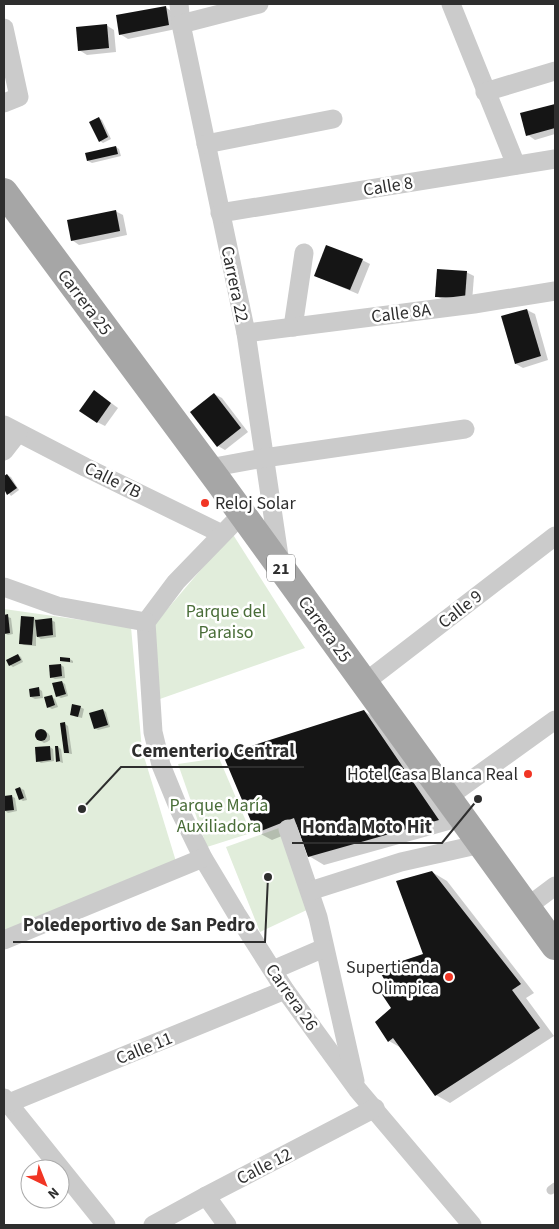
<svg xmlns="http://www.w3.org/2000/svg" width="559" height="1229" font-family="'Source Sans 3',sans-serif">
<rect width="100%" height="100%" fill="#fff"/>
<g fill="#e1eddb">
<path d="M232,533L305,648L157,700L153,626Z"/>
<path d="M4,609L131,627L142,750L178,868L4,933Z"/>
<path d="M219,758L251,833L207,847L178,764Z"/>
<path d="M279,828L311,908L260,932L226,847Z"/>
</g>
<g fill="#0003">
<path d="M165,7L173,12L176,29L128,39L120,34Z"/>
<path d="M106,25L114,30L116,52L87,55L79,50Z"/>
<path d="M555,105V134L535,140L528,135L522,114Z"/>
<path d="M99,118L102,120L111,139L103,143L100,141Z"/>
<path d="M116,147L119,149L121,156L92,163L88,161Z"/>
<path d="M115,211L123,215L127,235L79,245L72,240Z"/>
<path d="M362,260L370,264L358,294L315,276Z"/>
<path d="M466,272L474,276L472,302L444,300L436,296Z"/>
<path d="M527,310L535,314L548,360L523,368L516,364Z"/>
<path d="M214,394L222,398L248,432L225,450L218,446Z"/>
<path d="M102,396L118,408L105,426L97,422Z"/>
<path d="M7,475L11,477L19,490L11,496L4,487V477Z"/>
<path d="M4,616L11,618L13,634L8,635L4,633Z"/>
<path d="M34,618L37,620H51L55,622L56,637L41,639L36,636V646L24,645L20,643Z"/>
<path d="M18,655L21,657L23,662L13,667L10,665Z"/>
<path d="M70,659L73,661V663L61,661Z"/>
<path d="M61,665L64,667L65,678L55,679L51,677Z"/>
<path d="M62,682L65,684L68,696L61,698L57,696Z"/>
<path d="M39,689L42,691L43,698L35,699L31,697Z"/>
<path d="M52,697L55,699L58,707L52,709L48,707Z"/>
<path d="M80,707L84,709L82,718L74,716Z"/>
<path d="M103,710L106,712L110,727L98,730L95,728Z"/>
<path d="M364,711L379,720L453,829L324,865L309,856L299,829L272,840L257,832Z"/>
<path d="M65,724L68,726L72,754L65,753Z"/>
<path d="M40,730L48,733L50,736V740L47,742L44,743L36,738L35,735Z"/>
<path d="M50,747L53,749L54,761L41,763L38,761Z"/>
<path d="M58,747L61,749L63,763L57,761Z"/>
<path d="M20,788L24,790L27,800L23,801L20,799Z"/>
<path d="M11,796L15,798L17,811L8,813L4,810V797Z"/>
<path d="M432,872L447,881L534,993L526,998L554,1036L450,1103L436,1095L403,1049L389,1041L377,1022L393,1008L390,987L424,954Z"/>
</g>
<g fill="#151515">
<path d="M166,6L169,25L119,35L116,15Z"/>
<path d="M107,24L109,48L78,51L76,27Z"/>
<path d="M555,104V128L526,136L520,113Z"/>
<path d="M99,117L108,137L99,142L89,122Z"/>
<path d="M116,146L118,154L87,161L85,153Z"/>
<path d="M116,210L120,231L71,241L67,220Z"/>
<path d="M326,245L363,259L350,290L314,276Z"/>
<path d="M437,269L467,271L465,298L435,297Z"/>
<path d="M527,309L541,356L515,364L501,316Z"/>
<path d="M94,390L111,403L97,423L79,411Z"/>
<path d="M214,393L241,428L217,447L190,412Z"/>
<path d="M7,474L17,488L7,495L4,489V476Z"/>
<path d="M8,614L10,633L4,634V615Z"/>
<path d="M21,616L34,617L32,645L19,644Z"/>
<path d="M52,618L53,635L37,637L35,620Z"/>
<path d="M18,654L21,660L9,666L6,660Z"/>
<path d="M60,657L70,658V662L60,661Z"/>
<path d="M61,664L62,676L50,678L49,665Z"/>
<path d="M62,681L66,694L56,697L52,683Z"/>
<path d="M39,687L40,696L30,697L29,689Z"/>
<path d="M52,695L55,705L47,708L44,697Z"/>
<path d="M72,704L81,706L78,717L70,715Z"/>
<path d="M103,709L108,725L94,729L89,713Z"/>
<path d="M364,710L439,820L308,857L294,818L256,833L223,755Z"/>
<path d="M65,722L69,753H64L60,723Z"/>
<circle cx="41" cy="735" r="6"/>
<path d="M50,746L51,760L36,762L35,747Z"/>
<path d="M55,746H58L60,761L56,762Z"/>
<path d="M20,787L24,798L19,800L15,789Z"/>
<path d="M12,795L14,810L4,811V796Z"/>
<path d="M432,871L521,984L512,990L540,1028L435,1096L393,1038L388,1042L375,1022L391,1008L381,993L389,987L378,969L423,954L396,881Z"/>
</g>
<g fill="none" stroke-linecap="round" stroke-linejoin="round">
<path stroke="#cbcbcb" stroke-width="9" d="M551,1190L555,1187"/>
<g stroke="#cbcbcb" stroke-width="19">
<path d="M179,4L181,24L246,333L280,563"/>
<path d="M451,4L516,165"/>
<path d="M181,24L259,4"/>
<path d="M4,28L19,97L4,103"/>
<path d="M485,92L555,71"/>
<path d="M206,144L333,119"/>
<path d="M220,213L555,159"/>
<path d="M293,327L304,253"/>
<path d="M246,333L474,304L555,291"/>
<path d="M4,425L85,467L222,534"/>
<path d="M4,451L18,433"/>
<path d="M209,468L264,458L465,429"/>
<path d="M242,514L176,582L146,622L153,732L161,765L179,809L203,858L236,913L285,990L357,1089L472,1225"/>
<path d="M4,587L57,606L146,622"/>
<path d="M364,683L555,536"/>
<path d="M448,797L555,720"/>
<path d="M288,829L318,917L355,1081"/>
<path d="M310,891L401,862L481,844"/>
<path d="M527,907L555,886"/>
<path d="M4,940L203,858"/>
<path d="M273,970L324,948"/>
<path d="M4,1098L106,1225"/>
<path d="M4,1105L285,990"/>
<path d="M206,1196L227,1225"/>
<path d="M153,1225L206,1196L375,1108"/>
</g>
<path stroke="#a6a6a6" stroke-width="28" d="M4,192L219,482L555,946"/>
</g>
<g fill="#f13524" stroke="#fff" stroke-width="2">
<circle cx="205" cy="503" r="5"/>
<circle cx="528" cy="774" r="5"/>
<circle cx="449" cy="977" r="5"/>
</g>
<g text-anchor="middle" stroke-width="5" stroke-linejoin="round" paint-order="stroke">
<rect fill="#fff" stroke="#6d6d6d" stroke-width="1" x="267" y="554.5" width="28" height="27" rx="4"/>
<g font-size="16" font-weight="bold" fill="#2e2e2e">
<text x="281" y="574">21</text>
</g>
<g font-size="18" fill="#2e2e2e" stroke="#fff">
<text transform="translate(388 186) rotate(-9)" y="6">Calle 8</text>
<text transform="translate(235 284) rotate(78)" y="6">Carrera 22</text>
<text transform="translate(85 302) rotate(53)" y="6">Carrera 25</text>
<text transform="translate(401 313) rotate(-7)" y="6">Calle 8A</text>
<text transform="translate(113 480) rotate(26)" y="6">Calle 7B</text>
<text transform="translate(460 609) rotate(-38)" y="6">Calle 9</text>
<text transform="translate(325 629) rotate(54)" y="6">Carrera 25</text>
<text transform="translate(292 997) rotate(55)" y="6">Carrera 26</text>
<text transform="translate(144 1048) rotate(-22)" y="6">Calle 11</text>
<text transform="translate(264 1166) rotate(-27)" y="6">Calle 12</text>
</g>
<g font-size="18" fill="#2e2e2e" stroke="#fff" text-anchor="end">
<text x="215" y="509" text-anchor="start">Reloj Solar</text>
<text x="518" y="780">Hotel Casa Blanca Real</text>
<text x="439" y="973">Supertienda<tspan x="439" dy="21">Olimpica</tspan></text>
</g>
<g font-size="18" fill="#496d38" stroke="#fff">
<text x="226" y="617">Parque del<tspan x="226" dy="21">Paraiso</tspan></text>
<text x="219" y="811">Parque María<tspan x="219" dy="21">Auxiliadora</tspan></text>
</g>
</g>
<path fill="none" stroke="#2e2e2e" stroke-width="2" d="M82 809L121 767H304M478 799L442 843H292M268 877L265 942H13"/>
<g fill="#2e2e2e" stroke="#fff" stroke-width="2">
<circle cx="82" cy="809" r="5"/>
<circle cx="478" cy="799" r="5"/>
<circle cx="268" cy="877" r="5"/>
</g>
<g font-size="19" text-anchor="middle" font-weight="bold" fill="#2e2e2e" stroke="#fff" stroke-width="5" stroke-linejoin="round" paint-order="stroke">
<text x="213" y="757">Cementerio Central</text>
<text x="367" y="833">Honda Moto Hit</text>
<text x="139" y="931">Poledeportivo de San Pedro</text>
</g>
<rect width="559" height="1229" fill="none" stroke="#2e2e2e" stroke-width="10"/>
<g transform="translate(45 1184) rotate(137)"><circle r="24" fill="#ffffff" stroke="#ababab"/>
<path d="M0-4L9 19L0 12L-9 19Z" fill="#f13524"/>
<text y="-8" font-size="14" font-weight="bold" text-anchor="middle" fill="#2e2e2e">N</text>
</g>
</svg>
